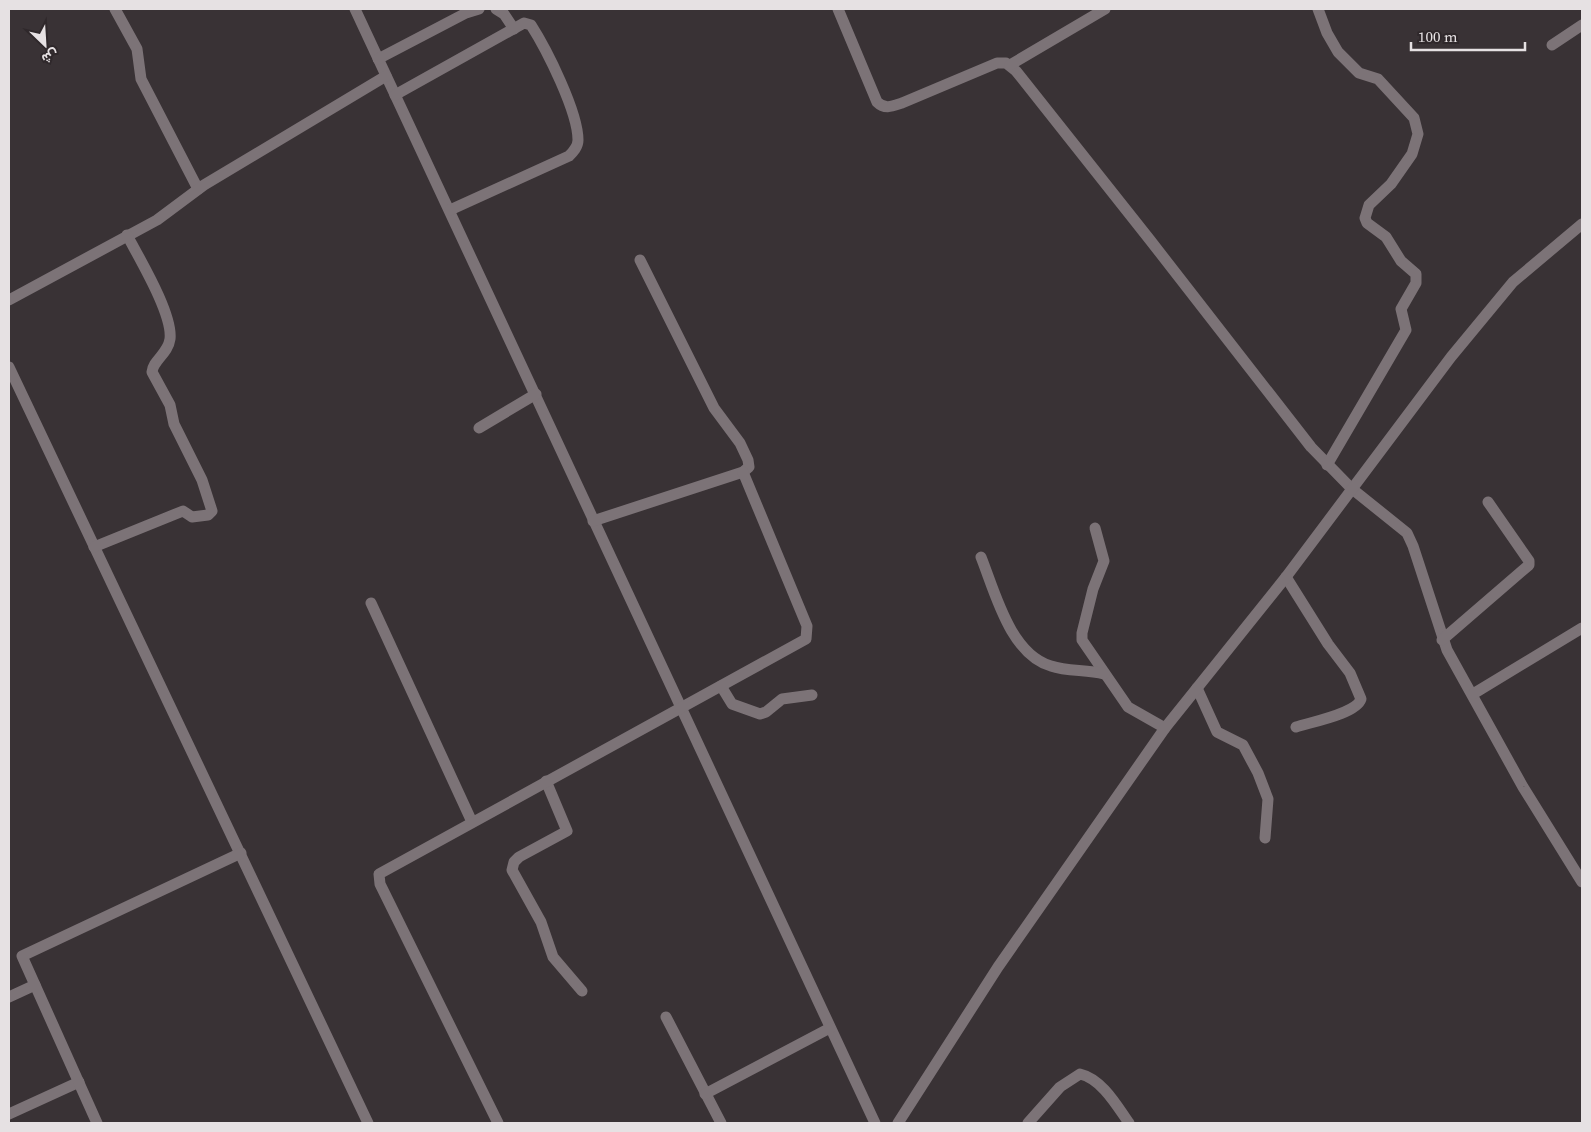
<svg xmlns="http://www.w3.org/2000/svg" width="1591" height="1132" font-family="'Source Serif 4',Vazirmatn,serif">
<rect width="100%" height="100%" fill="#393235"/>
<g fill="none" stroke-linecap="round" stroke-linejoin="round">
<g stroke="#7c7377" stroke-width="11">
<path d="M115,9L137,49L141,79L198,189"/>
<path d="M355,9L875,1123"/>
<path d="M496,9L504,14L514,29"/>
<path d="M838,9L877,102C885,110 893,106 902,103L997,63H1006L1016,71L1150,240L1311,447L1351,488L1407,533L1413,546L1447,650L1523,787L1582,882"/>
<path d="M1318,9L1327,33L1338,52L1359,73L1378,79L1414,118L1418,134L1412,154L1391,184L1369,205L1365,218L1367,223L1386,237L1401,261L1416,274V283L1401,309L1406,330L1327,465"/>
<path d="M1552,45L1582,25"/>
<path d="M378,59L466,13L479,9"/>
<path d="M1010,65L1105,9"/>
<path d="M395,95L524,23L531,25C547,50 578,112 578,140C578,147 573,152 569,156L450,210"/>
<path d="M9,300L157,220L204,185L386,76"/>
<path d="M9,367L368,1123"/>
<path d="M479,428L536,394"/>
<path d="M593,521L743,472L749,467L748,460L740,443L714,408L640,260"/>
<path d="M1095,528L1104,561L1093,589L1082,633V640L1128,707L1165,728"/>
<path d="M94,547L183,511L192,517L208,515L212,511L202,480L174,424L170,405L152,372C153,360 168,354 170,339C173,314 139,258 127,235"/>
<path d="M981,557C995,592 1010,654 1051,666C1068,672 1087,669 1104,674"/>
<path d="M1286,577L1328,644L1350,673L1361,699C1356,714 1311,722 1296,727"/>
<path d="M371,603L472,822"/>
<path d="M1442,640L1529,565V561L1488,502"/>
<path d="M721,686L732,704L760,714L766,712L782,699L812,695"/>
<path d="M1197,688L1217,732L1243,745L1258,773L1268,799L1265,838"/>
<path d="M1473,694L1582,628"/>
<path d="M546,781L567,831L519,857L514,862L512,870L541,922L553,957L582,991"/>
<path d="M9,997L35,985"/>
<path d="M666,1017L721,1123"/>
<path d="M705,1094L830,1028"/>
<path d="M9,1114L79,1082"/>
<path d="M97,1123L22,956L241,853"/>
<path d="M498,1123L380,884L379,874L806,639L807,626L743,472"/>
<path d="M898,1123L998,967L1165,728L1286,577L1451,357L1513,282L1582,224"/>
<path d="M1028,1123L1060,1087L1080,1074C1102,1079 1117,1106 1129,1123"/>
</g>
</g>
<rect width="1591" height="1132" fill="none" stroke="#e6e1e3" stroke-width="20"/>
<g transform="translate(45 45) rotate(155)" stroke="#2f282b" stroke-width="4" paint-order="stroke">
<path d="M0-4L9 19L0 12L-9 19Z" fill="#e6e1e3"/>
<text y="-8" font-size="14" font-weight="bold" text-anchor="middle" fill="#e6e1e3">ش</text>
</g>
<path d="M1411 42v8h114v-8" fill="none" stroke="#e6e1e3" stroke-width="2.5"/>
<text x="1418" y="42" font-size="15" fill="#e6e1e3" stroke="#2f282b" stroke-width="4" paint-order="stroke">100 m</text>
</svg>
